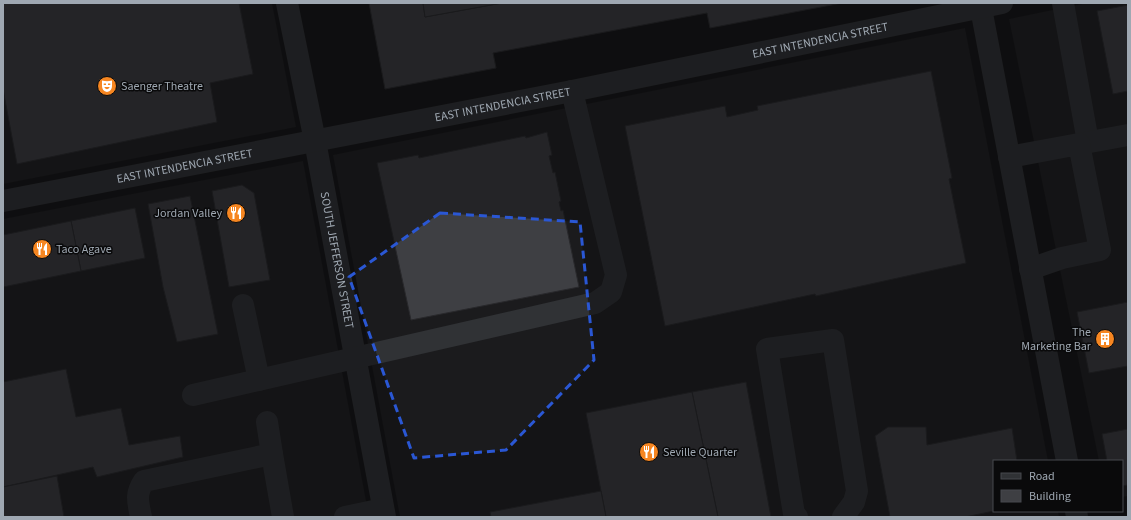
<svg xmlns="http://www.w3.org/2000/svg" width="1131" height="520" font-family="'Source Sans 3',sans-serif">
<rect width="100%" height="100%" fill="#0f0f10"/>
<g fill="#1b1b1d">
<path d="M3,3H272L296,127L3,184Z"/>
<path d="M1087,3H1128V496L1122,497V461H1099L1009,19Z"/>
<path d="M965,28L1048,461H994V511H1058L1059,517H400L333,155Z"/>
<path d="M303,161L369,517H3V219Z"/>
</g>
<g fill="#3e3f43" stroke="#29292c">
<path d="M3,3H239L253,74L210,83L217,122L17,164L3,89Z"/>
<path d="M369,3H423L425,17L502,3H842L710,28L707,13L493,53L496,68L385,89Z"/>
<path d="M423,3H502L425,17Z"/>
<path d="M1128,5V91L1113,94L1097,11Z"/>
<path d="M931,71L952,178L949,179L966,263L816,296L815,294L665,326L625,126L725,106L727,117L758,110L757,106Z"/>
<path d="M547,132L552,155L549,156L553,173L555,172L561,201L559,202L561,211L563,210L579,287L411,320L377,163L418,155L419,158L525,136L526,138Z"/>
<path d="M242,185L254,193L270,280L229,287L212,191Z"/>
<path d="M190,196L218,334L177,342L163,287L148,204Z"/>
<path d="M135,208L145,258L81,271L71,221Z"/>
<path d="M71,221L81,271L3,287V235Z"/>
<path d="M1128,302V366L1089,373L1077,312Z"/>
<path d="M66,369L76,417L121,408L129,445L180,436L183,457L97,477L93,467L3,487V382Z"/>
<path d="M746,382L771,517H718L692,392Z"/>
<path d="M692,392L718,517H606L586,413Z"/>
<path d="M888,427H926L927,445L1012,428L1017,461H994V511L965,517H890L875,436Z"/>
<path d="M1128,429V485L1122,486V461H1107L1102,434Z"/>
<path d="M57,476L64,517H3V487Z"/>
<path d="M601,491L606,517H491L490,512Z"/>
</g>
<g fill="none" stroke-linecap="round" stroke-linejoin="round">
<g stroke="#303235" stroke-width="22">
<path id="s1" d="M287,3L315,141L385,517"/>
<path d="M980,3L1067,461"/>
<path d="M1063,3L1088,142"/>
<path d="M1079,144L1128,135"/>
<path d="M1009,157L1079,144L1100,250L1062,258L1030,269"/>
<path id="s2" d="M3,201L572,91L1002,3"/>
<path d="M243,305L259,380"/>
<path d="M193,395L595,303L611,292L616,275L572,91"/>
<path d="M272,454L283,517"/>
<path d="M1076,511L1077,517"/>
<path d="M141,517C138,502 135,494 144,481L272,454L267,422"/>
<path d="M345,517L383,509"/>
<path d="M797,517L794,514L767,349L833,340L857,491L854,502L843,517"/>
</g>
</g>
<path d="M0 0H1131V520H0ZM440,213L580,222L594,360L506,450L414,458L349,277Z" fill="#0f0f10" fill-opacity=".55" fill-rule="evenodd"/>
<path fill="none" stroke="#2a57d4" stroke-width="3" stroke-dasharray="8 5" stroke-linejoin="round" d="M440,213L580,222L594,360L506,450L414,458L349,277Z"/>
<defs>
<symbol id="theatre-disc" viewBox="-11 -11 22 22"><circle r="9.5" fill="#f68621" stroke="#0a0a0b"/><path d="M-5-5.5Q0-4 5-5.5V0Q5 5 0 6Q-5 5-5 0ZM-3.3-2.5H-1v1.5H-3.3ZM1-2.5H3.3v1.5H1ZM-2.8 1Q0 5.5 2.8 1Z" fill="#fff"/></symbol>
<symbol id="restaurant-disc" viewBox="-11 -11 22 22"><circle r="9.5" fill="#f68621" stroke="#0a0a0b"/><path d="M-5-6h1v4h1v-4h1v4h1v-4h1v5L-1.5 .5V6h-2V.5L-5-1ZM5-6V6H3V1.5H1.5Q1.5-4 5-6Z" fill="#fff"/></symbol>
<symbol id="building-disc" viewBox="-11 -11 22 22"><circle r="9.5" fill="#f68621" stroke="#0a0a0b"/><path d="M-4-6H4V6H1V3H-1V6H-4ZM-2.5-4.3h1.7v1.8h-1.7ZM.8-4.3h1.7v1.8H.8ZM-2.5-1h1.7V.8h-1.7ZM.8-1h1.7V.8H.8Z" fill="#fff"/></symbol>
</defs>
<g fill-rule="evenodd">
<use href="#theatre-disc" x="96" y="75" width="22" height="22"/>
<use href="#restaurant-disc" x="225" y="202" width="22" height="22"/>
<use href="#restaurant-disc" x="31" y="238" width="22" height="22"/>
<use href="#building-disc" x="1094" y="328" width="22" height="22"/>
<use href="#restaurant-disc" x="638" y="441" width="22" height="22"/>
</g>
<g text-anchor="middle" stroke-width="3" stroke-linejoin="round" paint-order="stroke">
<g font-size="12" fill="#9fa8b2" stroke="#0a0a0b">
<text dy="4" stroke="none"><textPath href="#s2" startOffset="833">EAST INTENDENCIA STREET</textPath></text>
<text dy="4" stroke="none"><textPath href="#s2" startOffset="509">EAST INTENDENCIA STREET</textPath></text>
<text dy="4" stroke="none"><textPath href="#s2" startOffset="185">EAST INTENDENCIA STREET</textPath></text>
<text dy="4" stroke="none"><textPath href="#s1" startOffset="262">SOUTH JEFFERSON STREET</textPath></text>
</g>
<g font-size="12" fill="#9fa8b2" stroke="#0a0a0b" text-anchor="start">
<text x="121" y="90">Saenger Theatre</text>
<text x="222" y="217" text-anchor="end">Jordan Valley</text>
<text x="56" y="253">Taco Agave</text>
<text x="1091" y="336" text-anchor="end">The<tspan x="1091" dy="14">Marketing Bar</tspan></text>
<text x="663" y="456">Seville Quarter</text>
</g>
</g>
<rect width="1131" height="520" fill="none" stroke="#9fa8b2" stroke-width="8"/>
<rect x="993" y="460" width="130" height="52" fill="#0a0a0b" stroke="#46494e"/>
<rect x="1001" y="473" width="20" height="6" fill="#303235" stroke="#46494e"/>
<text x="1029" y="480" font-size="12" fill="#9fa8b2">Road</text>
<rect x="1001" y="490" width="20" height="12" fill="#3e3f43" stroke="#46494e"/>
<text x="1029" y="500" font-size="12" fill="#9fa8b2">Building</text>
</svg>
